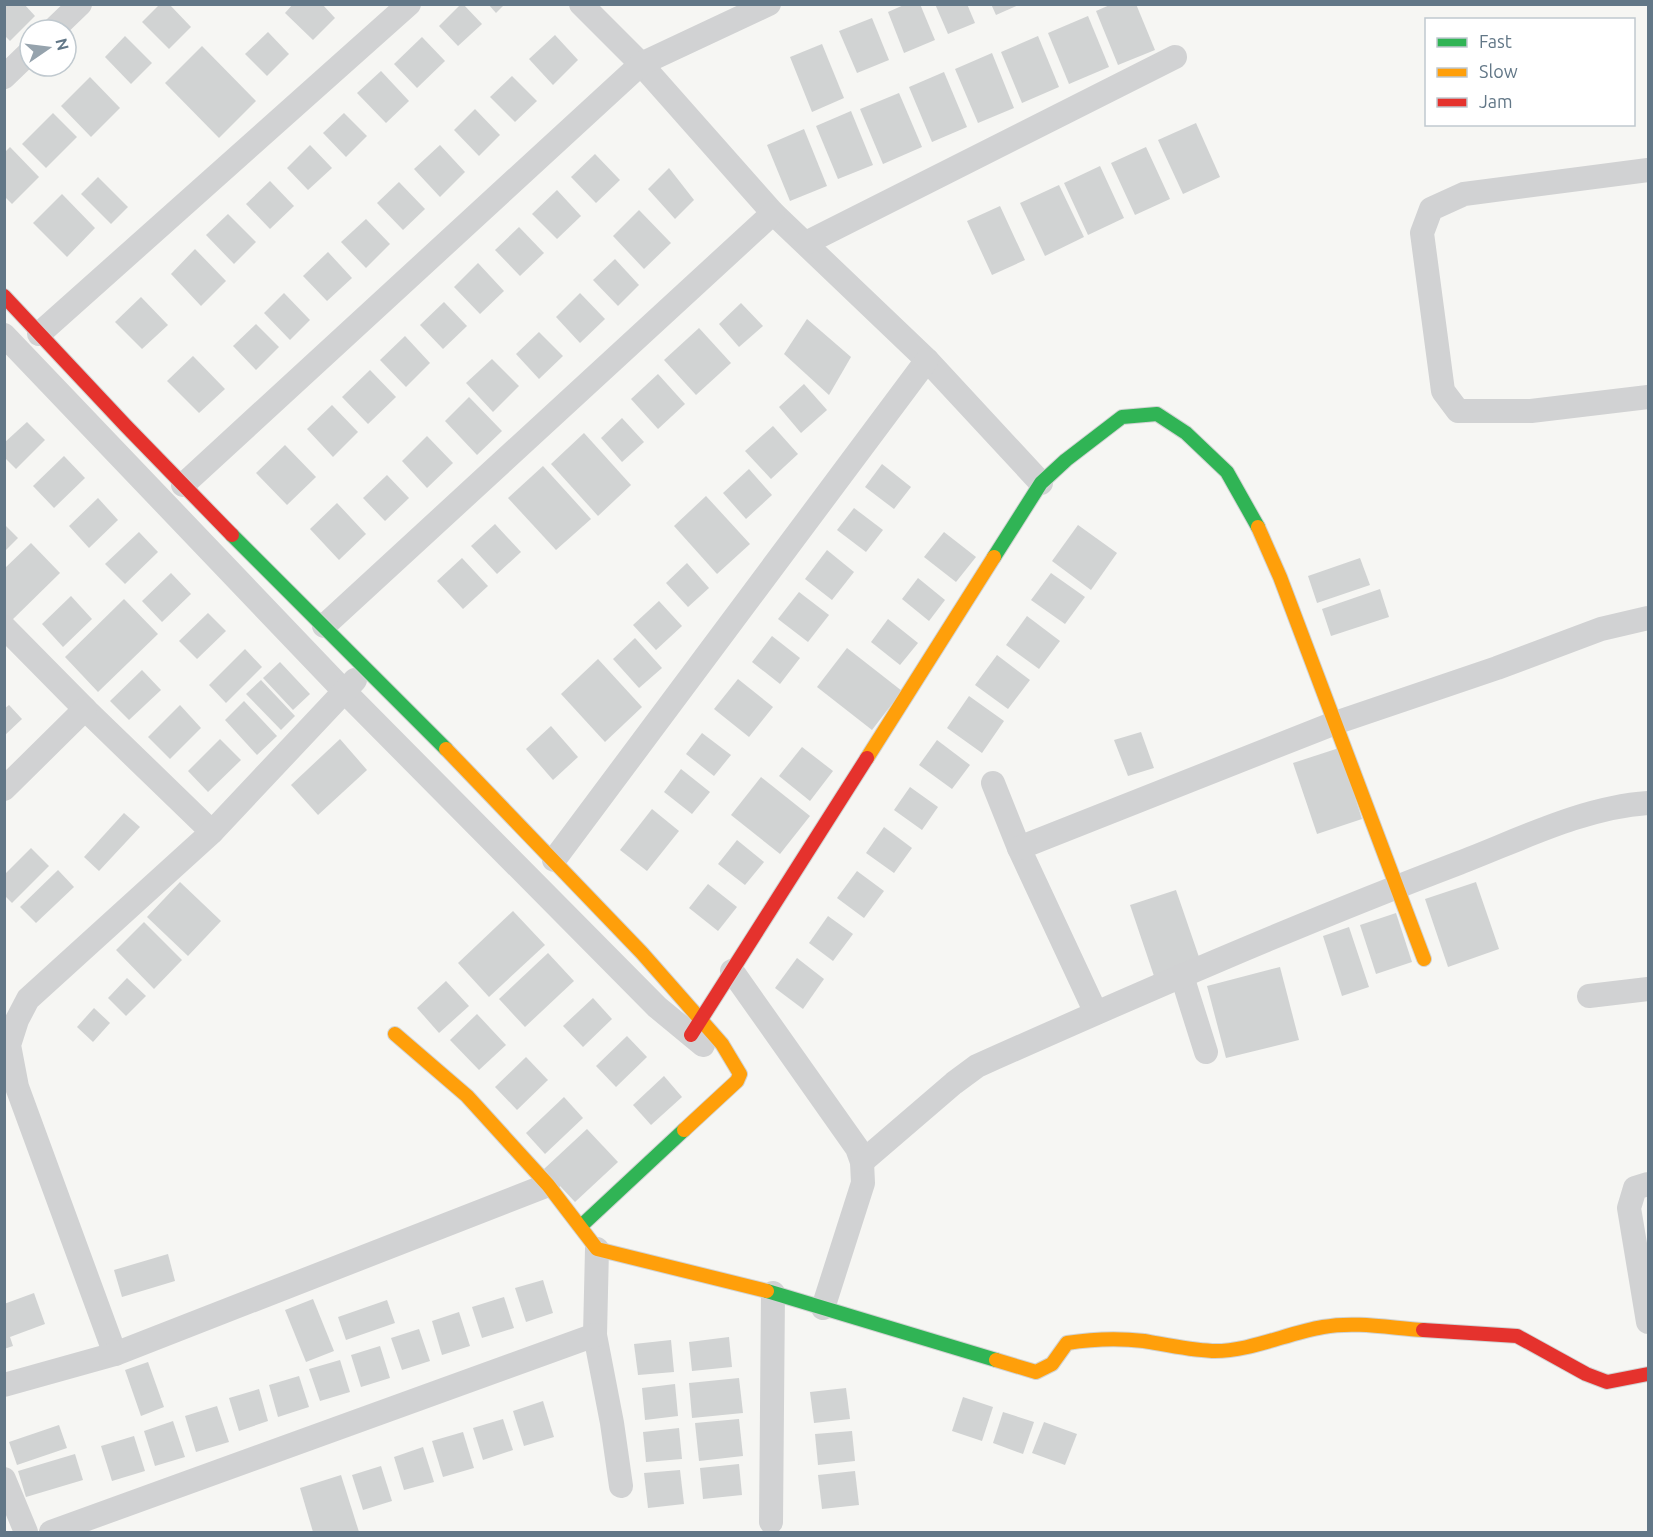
<svg xmlns="http://www.w3.org/2000/svg" width="1653" height="1537" font-family="Ubuntu,sans-serif">
<rect width="100%" height="100%" fill="#f6f6f3"/>
<g fill="#d1d3d3">
<path d="M4,4H24L35,16L10,41L4,35Z"/>
<path d="M160,4H169L191,27L169,49L142,22Z"/>
<path d="M293,4H322L335,18L313,40L285,13Z"/>
<path d="M461,4H463L482,24L458,46L439,26Z"/>
<path d="M488,4H505L496,13Z"/>
<path d="M906,4H920L935,40L904,53L888,12Z"/>
<path d="M935,4H967L975,23L948,34Z"/>
<path d="M991,4H1021L996,15Z"/>
<path d="M1112,4H1136L1155,50L1118,65L1096,11Z"/>
<path d="M1088,16L1109,67L1069,84L1048,33Z"/>
<path d="M872,18L889,60L857,73L839,31Z"/>
<path d="M268,32L289,54L267,76L245,54Z"/>
<path d="M555,35L578,60L553,85L529,59Z"/>
<path d="M125,36L152,63L131,84L105,57Z"/>
<path d="M1038,36L1059,87L1022,103L1001,52Z"/>
<path d="M422,37L445,61L417,88L394,64Z"/>
<path d="M822,44L844,98L812,112L790,57Z"/>
<path d="M202,46L256,101L219,138L165,83Z"/>
<path d="M992,53L1014,108L978,123L955,69Z"/>
<path d="M381,71L409,101L386,123L357,93Z"/>
<path d="M944,72L967,127L932,142L909,87Z"/>
<path d="M512,76L537,101L515,122L490,97Z"/>
<path d="M90,77L120,108L91,137L61,106Z"/>
<path d="M899,93L922,147L883,164L860,109Z"/>
<path d="M475,109L500,135L479,156L454,130Z"/>
<path d="M851,111L873,165L838,179L816,126Z"/>
<path d="M53,113L77,137L46,168L22,144Z"/>
<path d="M344,113L367,136L346,157L323,133Z"/>
<path d="M1196,123L1220,177L1183,194L1158,140Z"/>
<path d="M804,129L827,186L790,201L767,145Z"/>
<path d="M310,145L332,168L308,190L287,168Z"/>
<path d="M440,145L465,172L440,197L414,169Z"/>
<path d="M10,147L39,177L12,204L4,196V153Z"/>
<path d="M1146,147L1170,199L1135,215L1111,163Z"/>
<path d="M595,154L620,180L596,203L571,177Z"/>
<path d="M1100,166L1124,218L1088,235L1064,183Z"/>
<path d="M669,168L694,200L675,219L648,189Z"/>
<path d="M98,177L128,207L111,224L81,194Z"/>
<path d="M270,181L294,206L270,229L246,204Z"/>
<path d="M399,182L425,209L403,230L377,203Z"/>
<path d="M1059,185L1084,237L1045,256L1020,203Z"/>
<path d="M557,190L581,216L557,239L532,214Z"/>
<path d="M62,194L95,228L67,257L33,223Z"/>
<path d="M1000,206L1025,260L992,275L967,221Z"/>
<path d="M639,210L671,243L644,269L613,236Z"/>
<path d="M228,214L256,242L234,264L206,235Z"/>
<path d="M366,219L390,244L366,268L341,242Z"/>
<path d="M519,227L544,253L520,276L495,250Z"/>
<path d="M195,249L226,281L201,306L171,274Z"/>
<path d="M328,252L352,278L327,301L303,276Z"/>
<path d="M615,259L639,285L618,306L593,280Z"/>
<path d="M478,263L504,291L480,314L454,287Z"/>
<path d="M284,293L310,320L290,340L264,313Z"/>
<path d="M580,293L605,319L580,343L556,317Z"/>
<path d="M141,297L168,325L142,349L115,322Z"/>
<path d="M444,302L467,326L443,349L420,325Z"/>
<path d="M741,303L763,326L739,347L719,324Z"/>
<path d="M807,319L851,357L829,395L784,354Z"/>
<path d="M256,324L279,347L256,370L233,346Z"/>
<path d="M699,328L731,363L696,395L664,360Z"/>
<path d="M539,332L563,356L539,379L516,354Z"/>
<path d="M405,336L430,363L406,387L380,360Z"/>
<path d="M193,356L225,389L199,413L167,381Z"/>
<path d="M492,359L519,386L493,412L466,383Z"/>
<path d="M370,370L396,397L368,424L342,397Z"/>
<path d="M658,374L685,404L658,429L631,399Z"/>
<path d="M804,384L827,410L801,433L779,407Z"/>
<path d="M469,397L502,431L477,455L445,421Z"/>
<path d="M332,405L358,432L333,457L307,429Z"/>
<path d="M622,418L644,442L622,462L601,438Z"/>
<path d="M27,422L45,440L16,469L4,457V443Z"/>
<path d="M773,426L798,454L771,479L745,451Z"/>
<path d="M584,433L631,485L598,516L551,464Z"/>
<path d="M427,436L453,463L427,488L402,461Z"/>
<path d="M285,445L316,477L287,505L256,473Z"/>
<path d="M64,456L85,478L54,508L33,486Z"/>
<path d="M882,464L911,487L894,509L865,487Z"/>
<path d="M543,466L591,519L556,550L508,498Z"/>
<path d="M749,469L772,495L746,519L723,493Z"/>
<path d="M387,475L409,498L385,521L363,498Z"/>
<path d="M706,496L750,544L717,574L674,526Z"/>
<path d="M98,498L118,520L89,548L69,526Z"/>
<path d="M337,503L366,534L339,560L310,529Z"/>
<path d="M854,508L883,530L866,552L837,530Z"/>
<path d="M4,524L18,538L4,552Z"/>
<path d="M495,524L521,552L497,574L471,546Z"/>
<path d="M1078,525L1117,553L1091,590L1052,561Z"/>
<path d="M139,532L158,552L125,584L105,564Z"/>
<path d="M944,532L976,557L956,582L924,557Z"/>
<path d="M31,543L60,573L10,622L4,616V569Z"/>
<path d="M827,550L854,572L832,600L805,579Z"/>
<path d="M462,558L488,586L463,609L437,581Z"/>
<path d="M1360,558L1370,585L1317,603L1308,576Z"/>
<path d="M687,563L709,588L688,607L666,583Z"/>
<path d="M171,573L191,594L162,622L142,601Z"/>
<path d="M1051,573L1085,597L1065,624L1031,600Z"/>
<path d="M918,578L945,600L929,621L902,599Z"/>
<path d="M1380,589L1389,617L1331,636L1322,609Z"/>
<path d="M799,592L829,615L808,642L778,619Z"/>
<path d="M71,596L92,619L63,647L42,624Z"/>
<path d="M124,599L158,634L98,692L65,657Z"/>
<path d="M659,601L682,626L656,650L633,625Z"/>
<path d="M208,613L226,631L197,659L179,641Z"/>
<path d="M1027,616L1060,641L1039,669L1006,645Z"/>
<path d="M888,619L918,643L900,665L871,642Z"/>
<path d="M772,636L800,658L780,684L752,662Z"/>
<path d="M635,638L662,668L639,688L613,659Z"/>
<path d="M847,648L902,691L872,730L817,687Z"/>
<path d="M245,649L262,667L226,703L209,685Z"/>
<path d="M997,655L1030,680L1008,709L975,685Z"/>
<path d="M598,659L642,707L605,742L561,694Z"/>
<path d="M280,662L310,694L293,710L263,678Z"/>
<path d="M142,670L161,690L129,720L110,701Z"/>
<path d="M738,679L773,707L749,737L714,709Z"/>
<path d="M261,680L295,716L281,730L246,694Z"/>
<path d="M969,696L1004,721L982,753L947,728Z"/>
<path d="M244,701L277,736L257,755L225,720Z"/>
<path d="M9,705L22,719L4,736V709Z"/>
<path d="M180,705L201,728L170,759L148,737Z"/>
<path d="M551,726L578,757L553,780L526,749Z"/>
<path d="M1141,732L1154,768L1128,776L1114,740Z"/>
<path d="M702,733L731,755L714,776L686,754Z"/>
<path d="M220,739L241,760L208,792L188,771Z"/>
<path d="M340,739L367,770L318,815L291,785Z"/>
<path d="M937,740L970,765L952,789L919,765Z"/>
<path d="M802,747L833,771L810,801L779,776Z"/>
<path d="M1339,748L1362,819L1317,834L1293,763Z"/>
<path d="M681,769L710,792L692,814L664,792Z"/>
<path d="M761,777L810,816L780,854L731,815Z"/>
<path d="M910,787L938,807L922,830L894,810Z"/>
<path d="M652,809L679,831L647,871L620,850Z"/>
<path d="M124,813L140,827L99,871L84,857Z"/>
<path d="M884,827L912,848L894,873L866,853Z"/>
<path d="M737,840L764,862L745,885L718,864Z"/>
<path d="M31,848L49,866L12,903L4,895V875Z"/>
<path d="M58,870L74,887L36,923L20,907Z"/>
<path d="M857,871L884,891L864,918L837,898Z"/>
<path d="M180,882L221,921L188,956L147,917Z"/>
<path d="M1476,882L1499,949L1448,967L1425,899Z"/>
<path d="M708,884L737,907L718,931L689,908Z"/>
<path d="M1176,890L1200,960L1154,976L1130,905Z"/>
<path d="M513,911L545,945L489,997L458,963Z"/>
<path d="M1396,913L1412,962L1376,974L1360,925Z"/>
<path d="M828,916L853,934L833,961L809,943Z"/>
<path d="M144,922L182,960L154,989L116,950Z"/>
<path d="M1349,927L1369,987L1342,996L1323,936Z"/>
<path d="M548,953L574,981L525,1027L499,999Z"/>
<path d="M797,958L824,979L803,1009L775,988Z"/>
<path d="M1280,967L1299,1040L1226,1058L1207,986Z"/>
<path d="M127,978L146,996L126,1016L108,998Z"/>
<path d="M446,981L469,1006L439,1033L417,1008Z"/>
<path d="M593,998L612,1019L583,1047L563,1026Z"/>
<path d="M94,1008L110,1023L93,1042L77,1027Z"/>
<path d="M477,1014L506,1045L479,1070L450,1040Z"/>
<path d="M627,1036L647,1057L616,1087L596,1066Z"/>
<path d="M526,1057L548,1080L517,1110L495,1087Z"/>
<path d="M664,1076L682,1097L651,1125L633,1105Z"/>
<path d="M564,1097L583,1118L545,1154L526,1133Z"/>
<path d="M587,1129L618,1162L575,1202L544,1169Z"/>
<path d="M168,1254L175,1281L122,1297L114,1270Z"/>
<path d="M543,1280L553,1313L526,1322L515,1288Z"/>
<path d="M34,1293L45,1324L10,1337L13,1346L4,1349V1304Z"/>
<path d="M504,1297L514,1328L482,1338L472,1307Z"/>
<path d="M313,1299L334,1351L306,1362L285,1310Z"/>
<path d="M387,1300L395,1323L346,1340L338,1317Z"/>
<path d="M459,1312L470,1346L442,1355L432,1321Z"/>
<path d="M419,1329L430,1361L402,1370L391,1338Z"/>
<path d="M729,1337L732,1367L692,1371L689,1342Z"/>
<path d="M671,1340L674,1372L638,1375L634,1344Z"/>
<path d="M380,1346L390,1378L361,1387L351,1355Z"/>
<path d="M340,1360L350,1392L320,1401L309,1369Z"/>
<path d="M148,1362L164,1407L141,1416L125,1370Z"/>
<path d="M299,1376L309,1407L278,1417L269,1385Z"/>
<path d="M739,1378L743,1413L692,1418L689,1383Z"/>
<path d="M675,1384L678,1416L645,1420L642,1388Z"/>
<path d="M846,1388L850,1419L814,1423L810,1392Z"/>
<path d="M259,1389L268,1421L239,1431L229,1398Z"/>
<path d="M963,1397L993,1407L982,1441L952,1431Z"/>
<path d="M543,1401L554,1437L524,1446L513,1411Z"/>
<path d="M217,1406L229,1442L196,1452L185,1416Z"/>
<path d="M1003,1412L1034,1422L1023,1454L993,1443Z"/>
<path d="M503,1419L513,1450L483,1460L473,1428Z"/>
<path d="M739,1419L743,1456L699,1461L695,1423Z"/>
<path d="M173,1421L185,1457L155,1466L144,1431Z"/>
<path d="M1044,1422L1077,1434L1065,1465L1032,1453Z"/>
<path d="M59,1425L67,1448L17,1465L9,1442Z"/>
<path d="M679,1428L682,1459L646,1462L643,1432Z"/>
<path d="M852,1431L855,1461L818,1465L815,1434Z"/>
<path d="M463,1432L474,1468L443,1477L432,1441Z"/>
<path d="M134,1436L145,1471L112,1481L101,1446Z"/>
<path d="M423,1447L434,1482L404,1490L394,1457Z"/>
<path d="M75,1454L83,1480L26,1497L18,1471Z"/>
<path d="M739,1464L742,1495L703,1499L700,1468Z"/>
<path d="M381,1466L392,1501L363,1510L352,1475Z"/>
<path d="M680,1470L684,1504L648,1508L644,1473Z"/>
<path d="M855,1471L859,1505L822,1509L818,1475Z"/>
<path d="M341,1475L359,1532H313L300,1488Z"/>
</g>
<g fill="none" stroke-linecap="round" stroke-linejoin="round">
<defs>
<g id="fast">
<path d="M232,535L446,749"/>
<path d="M994,557L1041,483L1066,460L1122,417L1157,414L1186,433L1227,472L1258,527"/>
<path d="M581,1226L684,1130"/>
<path d="M767,1291L996,1360"/>
</g>
<g id="slow">
<path d="M1258,527L1280,577L1424,959"/>
<path d="M446,749L642,953L722,1044L740,1074L737,1081L684,1130"/>
<path d="M867,758L994,557"/>
<path d="M395,1034L467,1096L548,1185L597,1249L767,1291"/>
<path d="M996,1360L1036,1372L1052,1364L1067,1343C1092,1339 1119,1338 1144,1341C1167,1345 1189,1350 1212,1351C1249,1352 1287,1333 1323,1327C1355,1321 1391,1328 1423,1330"/>
</g>
<g id="jam">
<path d="M4,296L126,426L232,535"/>
<path d="M691,1035L867,758"/>
<path d="M1423,1330L1517,1336L1586,1374L1607,1382L1648,1374"/>
</g>
</defs>
<use href="#fast" stroke="#d1d3d3" stroke-width="16"/>
<use href="#slow" stroke="#d1d3d3" stroke-width="16"/>
<use href="#jam" stroke="#d1d3d3" stroke-width="16"/>
<g stroke="#d1d2d3" stroke-width="24">
<path d="M581,4L641,64L773,213L927,360L1041,483"/>
<path d="M53,30L80,4"/>
<path d="M4,77L30,52"/>
<path d="M1648,170L1464,194L1431,209L1422,233L1443,391L1458,411H1531L1648,397"/>
<path d="M806,243L1175,57"/>
<path d="M39,334L409,4"/>
<path d="M4,335L344,691L657,1007L703,1045"/>
<path d="M183,485L641,64L769,4"/>
<path d="M324,626L773,213"/>
<path d="M4,627L85,709L212,832"/>
<path d="M993,783L1019,848L1096,1013"/>
<path d="M4,789L85,709"/>
<path d="M1019,848L1335,723L1497,668L1601,629L1648,618"/>
<path d="M554,860L927,360"/>
<path d="M732,971L857,1148L862,1162L863,1183L823,1308"/>
<path d="M1182,976L1206,1052"/>
<path d="M1589,996L1648,989"/>
<path d="M862,1162L954,1083L977,1066C1136,995 1296,925 1459,863C1519,840 1584,807 1648,803"/>
<path d="M1648,1184L1635,1188L1629,1208L1648,1322"/>
<path d="M597,1249L595,1335L612,1423L621,1486"/>
<path d="M115,1354L17,1087L9,1045L17,1020L28,999L212,832L355,680"/>
<path d="M4,1385L115,1354L548,1185"/>
<path d="M4,1479L26,1532"/>
<path d="M771,1522L773,1293"/>
<path d="M51,1532L595,1335"/>
</g>
<use href="#fast" stroke="#30b455" stroke-width="14"/>
<use href="#slow" stroke="#ff9f0a" stroke-width="14"/>
<use href="#jam" stroke="#e5322d" stroke-width="14"/>
</g>
<rect width="1653" height="1537" fill="none" stroke="#627787" stroke-width="12"/>
<rect x="1425" y="18" width="210" height="108" fill="#ffffff" stroke="#c0c9cf" stroke-width="1.5"/>
<rect x="1437" y="38" width="30" height="9" fill="#30b455" stroke="#c0c9cf" stroke-width="1.5"/>
<text x="1479" y="48" font-size="18" fill="#627787">Fast</text>
<rect x="1437" y="68" width="30" height="9" fill="#ff9f0a" stroke="#c0c9cf" stroke-width="1.5"/>
<text x="1479" y="78" font-size="18" fill="#627787">Slow</text>
<rect x="1437" y="98" width="30" height="9" fill="#e5322d" stroke="#c0c9cf" stroke-width="1.5"/>
<text x="1479" y="108" font-size="18" fill="#627787">Jam</text>
<g transform="translate(48 48) rotate(76)"><circle r="28" fill="#ffffff" stroke="#c0c9cf" stroke-width="1.5"/>
<path d="M0-4.5L10 22L0 15L-10 22Z" fill="#96a3ad"/>
<text y="-9" font-size="16" font-weight="bold" text-anchor="middle" fill="#627787">N</text>
</g>
</svg>
